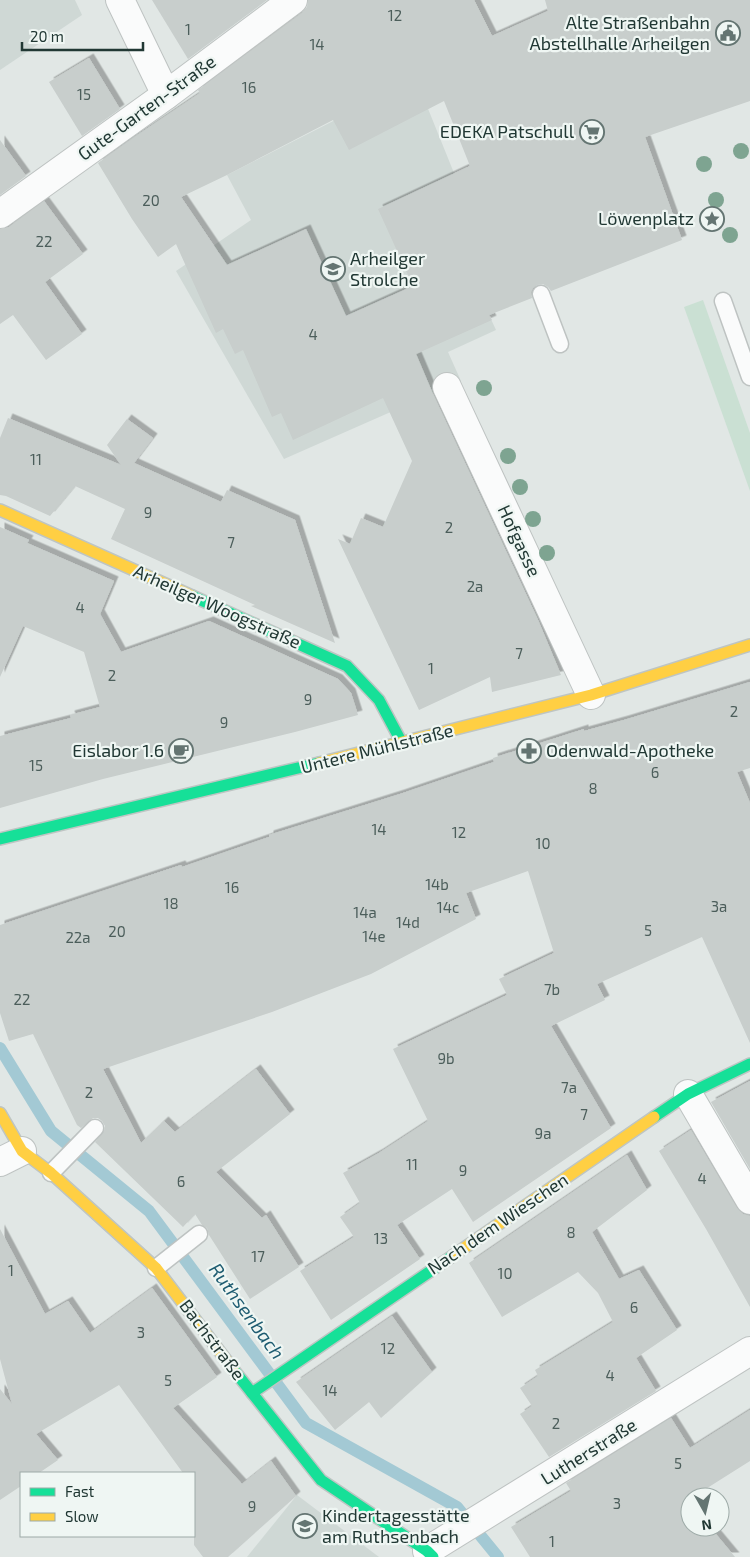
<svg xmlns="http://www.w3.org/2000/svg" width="750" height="1557" font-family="'Exo 2',sans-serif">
<defs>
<filter id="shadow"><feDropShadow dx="4.5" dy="-4.5" stdDeviation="0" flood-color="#0004"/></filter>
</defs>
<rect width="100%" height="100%" fill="#e1e7e5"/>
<g fill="#cfd8d5">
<path d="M0,0H75L82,15L0,70Z"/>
<path d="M416,79L492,267L471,276L496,330L448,352L461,381L284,459L176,271L251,220L227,175Z"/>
<path d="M297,1495L379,1557H247Z"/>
</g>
<path fill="#cae0d3" d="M703,300L750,433V491L684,307Z"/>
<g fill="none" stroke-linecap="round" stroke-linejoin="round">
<path stroke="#a3c9d4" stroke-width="12" d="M0,1048L51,1131L149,1211L306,1423L457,1507L498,1557"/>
</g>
<g fill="#c8cecc" fill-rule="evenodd" filter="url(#shadow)">
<path d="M152,0H267L188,59Z"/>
<path d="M308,0H474L492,36L548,11L545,0H750V101L645,137L682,240L551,291L548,287L543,284L537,285L533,288L531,292L532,298L489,315L492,320L416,354L433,394L538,620L561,675L492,692L490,677L419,710L338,539L350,544L361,518L383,527L412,461L383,398L293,440L281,413L272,417L243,350L235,354L223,329L216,333L176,244L158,257L132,219L98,163L136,136L200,93L198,90L302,13L307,7ZM444,101L470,166L378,209L413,286L346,316L306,229L227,265L181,197L227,175L333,120L349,150Z"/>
<path d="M89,58L120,109L82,136L49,82Z"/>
<path d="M0,140L26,176L0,195Z"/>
<path d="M44,201L83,254L45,282L82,334L46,360L13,315L0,324V229L9,227Z"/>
<path d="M8,418L121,465L107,445L127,419L153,438L134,463L221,502L227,490L295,520L335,643L251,606L255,605L111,539L125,509L75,486L50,516L6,496L0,495V438Z"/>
<path d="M0,527L29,540L27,543L114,581L100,614L121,652L209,621L338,679L351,693L358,715L295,732L103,779L0,808V736L71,718L70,715L100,707L84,652L23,626L0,677Z"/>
<path d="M750,682V768L737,772L750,803V1043L702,937L597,984L605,1000L551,1026L611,1128L473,1222L452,1189L397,1225L420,1259L331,1320L300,1271L354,1237L340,1217L360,1203L343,1173L379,1153L428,1121L393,1049L507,995L499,979L554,953L528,871L466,893L476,919L371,974L272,1012L103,1069L141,1143L164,1121L175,1132L256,1069L290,1114L216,1172L262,1218L266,1215L299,1267L250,1299L209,1235L207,1228L202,1225L195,1214L183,1227L95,1142L104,1131L105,1126L102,1121L98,1118H93L81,1128L77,1125L33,1034L9,1041L0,1013V925L181,865L182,867L269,837V835L400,794L494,762L493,758L584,729V731L624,720Z"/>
<path d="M750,1081V1169L711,1102Z"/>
<path d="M691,1130L737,1208L743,1214L750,1216V1307L706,1229L659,1151Z"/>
<path d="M627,1155L647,1190L592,1232L619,1279L639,1270L677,1330L636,1358L656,1391L549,1457L520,1414L532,1406L520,1388L538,1376L535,1370L613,1322L598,1293L578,1272L502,1317L469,1263Z"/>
<path d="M0,1229L45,1314L68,1301L90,1333L152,1288L217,1377L173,1408L242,1484L271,1461L296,1496L228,1557H203L194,1545V1473H183L119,1385L36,1434L58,1460L39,1473H21V1486L0,1500V1389L12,1404L0,1359Z"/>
<path d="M392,1316L432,1372L381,1418L369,1402L335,1430L296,1382Z"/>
<path d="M750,1410V1461L693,1497H690V1499L687,1501L690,1504V1527H710L735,1557H530L511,1527L571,1491L566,1483L671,1418L690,1448Z"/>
</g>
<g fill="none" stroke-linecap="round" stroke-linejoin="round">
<defs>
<g id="lane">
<path d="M541,294L560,344"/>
<path d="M723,301L750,377"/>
<path d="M51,1173L95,1128"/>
<path d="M156,1268L199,1234"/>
</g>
<g id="street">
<path d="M120,0L166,95"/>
<path d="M0,214L166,95L293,0"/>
<path d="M447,387L591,695"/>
<path d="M688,1094L750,1200"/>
<path d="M0,1162L22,1151"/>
<path d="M427,1551L750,1351"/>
</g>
<g id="fast">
<path d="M192,596L347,666L379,700L402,743"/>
<path d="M0,839L319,763"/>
<path d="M654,1117L688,1094L750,1064"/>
<path d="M233,1369L321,1480L427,1551L433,1557"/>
<path d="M252,1393L454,1255"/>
</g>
<g id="slow">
<path d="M0,510L192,596"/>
<path d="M319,763L591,695L750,645"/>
<path d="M0,1113L22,1151L51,1173L156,1268L233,1369"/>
<path d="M454,1255L654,1117"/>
</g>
</defs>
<use href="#lane" stroke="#bec3c2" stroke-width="19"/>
<use href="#street" stroke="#bec3c2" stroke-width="30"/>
<use href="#fast" stroke="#bec5c3" stroke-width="14"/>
<use href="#slow" stroke="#bec5c3" stroke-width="14"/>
<use href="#lane" stroke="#fafbfb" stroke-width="16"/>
<use href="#street" stroke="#fafbfb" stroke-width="28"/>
<use href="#fast" stroke="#16e098" stroke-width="11"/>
<use href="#slow" stroke="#ffcf43" stroke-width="11"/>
</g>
<g fill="#7ea491">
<circle cx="741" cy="151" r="8"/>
<circle cx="704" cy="164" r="8"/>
<circle cx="716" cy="200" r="8"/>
<circle cx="730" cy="235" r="8"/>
<circle cx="484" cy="388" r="8"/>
<circle cx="508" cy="456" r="8"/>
<circle cx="520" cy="487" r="8"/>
<circle cx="533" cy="519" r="8"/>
<circle cx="547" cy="553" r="8"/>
</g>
<defs>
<symbol id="civic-ring" viewBox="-11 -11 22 22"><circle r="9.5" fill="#eff6f3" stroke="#647572" stroke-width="1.5"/><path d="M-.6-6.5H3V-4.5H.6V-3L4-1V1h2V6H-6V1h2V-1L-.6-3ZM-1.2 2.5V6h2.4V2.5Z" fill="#647572"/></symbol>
<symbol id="supermarket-ring" viewBox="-11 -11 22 22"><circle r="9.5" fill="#eff6f3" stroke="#647572" stroke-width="1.5"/><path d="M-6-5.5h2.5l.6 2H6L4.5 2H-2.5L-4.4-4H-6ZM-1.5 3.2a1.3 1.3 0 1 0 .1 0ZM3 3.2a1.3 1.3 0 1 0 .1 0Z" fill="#647572"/></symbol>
<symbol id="sight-ring" viewBox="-11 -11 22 22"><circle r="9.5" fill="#eff6f3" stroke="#647572" stroke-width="1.5"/><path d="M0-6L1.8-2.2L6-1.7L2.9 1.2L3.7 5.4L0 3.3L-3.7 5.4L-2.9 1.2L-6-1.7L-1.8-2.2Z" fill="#647572"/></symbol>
<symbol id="school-ring" viewBox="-11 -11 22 22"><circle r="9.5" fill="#eff6f3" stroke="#647572" stroke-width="1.5"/><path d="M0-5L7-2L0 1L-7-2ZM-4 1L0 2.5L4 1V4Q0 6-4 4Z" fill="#647572"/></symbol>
<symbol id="cafe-ring" viewBox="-11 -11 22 22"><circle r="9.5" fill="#eff6f3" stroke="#647572" stroke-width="1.5"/><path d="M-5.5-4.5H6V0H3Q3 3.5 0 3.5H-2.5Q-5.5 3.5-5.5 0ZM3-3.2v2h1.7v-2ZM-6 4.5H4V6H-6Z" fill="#647572"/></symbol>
<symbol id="pharmacy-ring" viewBox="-11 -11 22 22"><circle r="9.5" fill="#eff6f3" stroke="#647572" stroke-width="1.5"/><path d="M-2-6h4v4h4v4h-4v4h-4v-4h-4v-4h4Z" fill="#647572"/></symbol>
</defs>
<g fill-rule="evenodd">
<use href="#civic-ring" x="714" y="19" width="28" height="28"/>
<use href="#supermarket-ring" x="578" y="118" width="28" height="28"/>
<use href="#sight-ring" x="698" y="205" width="28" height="28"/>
<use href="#school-ring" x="319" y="255" width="28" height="28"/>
<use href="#cafe-ring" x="167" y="737" width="28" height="28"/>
<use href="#pharmacy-ring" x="515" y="737" width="28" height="28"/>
<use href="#school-ring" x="291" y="1512" width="28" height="28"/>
</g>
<g text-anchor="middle" stroke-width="4.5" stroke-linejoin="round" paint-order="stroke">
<g font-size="15" fill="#4c5e5b">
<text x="395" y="21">12</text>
<text x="188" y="35">1</text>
<text x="317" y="50">14</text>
<text x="249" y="93">16</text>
<text x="84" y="100">15</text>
<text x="151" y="206">20</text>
<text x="44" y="247">22</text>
<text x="313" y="340">4</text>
<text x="36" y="465">11</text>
<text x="148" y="518">9</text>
<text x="449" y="533">2</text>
<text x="231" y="548">7</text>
<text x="475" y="592">2a</text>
<text x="80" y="613">4</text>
<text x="519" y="659">7</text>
<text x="431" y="674">1</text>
<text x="112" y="681">2</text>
<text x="308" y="705">9</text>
<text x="734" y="717">2</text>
<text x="224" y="728">9</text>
<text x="36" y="771">15</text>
<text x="655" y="778">6</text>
<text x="593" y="794">8</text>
<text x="379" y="835">14</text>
<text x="459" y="838">12</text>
<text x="543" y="849">10</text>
<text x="437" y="890">14b</text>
<text x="232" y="893">16</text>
<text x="171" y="909">18</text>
<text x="719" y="912">3a</text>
<text x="448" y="913">14c</text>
<text x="365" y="918">14a</text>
<text x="408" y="928">14d</text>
<text x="648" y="936">5</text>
<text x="117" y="937">20</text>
<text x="374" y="942">14e</text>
<text x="78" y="943">22a</text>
<text x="552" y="995">7b</text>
<text x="22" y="1005">22</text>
<text x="446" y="1064">9b</text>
<text x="569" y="1093">7a</text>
<text x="89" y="1098">2</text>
<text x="584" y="1120">7</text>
<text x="543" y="1139">9a</text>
<text x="412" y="1170">11</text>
<text x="463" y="1176">9</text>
<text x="702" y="1184">4</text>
<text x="181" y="1187">6</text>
<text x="571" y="1238">8</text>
<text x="381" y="1244">13</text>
<text x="258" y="1262">17</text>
<text x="11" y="1276">1</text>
<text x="505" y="1279">10</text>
<text x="634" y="1313">6</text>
<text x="141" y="1338">3</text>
<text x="388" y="1354">12</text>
<text x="610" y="1381">4</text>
<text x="168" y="1386">5</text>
<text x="330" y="1396">14</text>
<text x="556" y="1429">2</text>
<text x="678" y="1469">5</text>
<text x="617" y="1509">3</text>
<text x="252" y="1512">9</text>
<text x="552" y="1547">1</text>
</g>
<g font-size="18" fill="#213834" stroke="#eff6f3" text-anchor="end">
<text x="710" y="29">Alte Straßenbahn<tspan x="710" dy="21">Abstellhalle Arheilgen</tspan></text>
<text x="574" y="138">EDEKA Patschull</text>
<text x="694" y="225">Löwenplatz</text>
<text x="350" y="265" text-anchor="start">Arheilger<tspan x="350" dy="21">Strolche</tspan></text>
<text x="164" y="757">Eislabor 1.6</text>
<text x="546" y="757" text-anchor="start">Odenwald-Apotheke</text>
<text x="322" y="1522" text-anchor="start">Kindertagesstätte<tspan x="322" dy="21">am Ruthsenbach</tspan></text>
</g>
<g font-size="18" fill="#213834" stroke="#eff6f3">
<text transform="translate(147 108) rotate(-36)" y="6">Gute-Garten-Straße</text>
<text transform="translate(519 541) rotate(65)" y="6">Hofgasse</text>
<text transform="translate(217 607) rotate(24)" y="6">Arheilger Woogstraße</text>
<text transform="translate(377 749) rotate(-14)" y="6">Untere Mühlstraße</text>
<text transform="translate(498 1224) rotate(-34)" y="6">Nach dem Wieschen</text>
<text transform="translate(212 1340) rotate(53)" y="6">Bachstraße</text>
<text transform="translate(589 1452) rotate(-32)" y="6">Lutherstraße</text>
</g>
<g font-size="19" font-style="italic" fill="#1e5c71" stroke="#eff6f3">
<text transform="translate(247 1311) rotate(54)" y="7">Ruthsenbach</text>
</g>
</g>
<rect x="20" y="1472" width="175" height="65" fill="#eff6f3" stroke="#9daaa7"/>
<rect x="30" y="1488" width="25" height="8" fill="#16e098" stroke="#9daaa7"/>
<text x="65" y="1497" font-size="15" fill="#213834">Fast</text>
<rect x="30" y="1513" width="25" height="8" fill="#ffcf43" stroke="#9daaa7"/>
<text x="65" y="1522" font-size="15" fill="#213834">Slow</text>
<g transform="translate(705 1512) rotate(172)"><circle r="24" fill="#eff6f3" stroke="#9daaa7"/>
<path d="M0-4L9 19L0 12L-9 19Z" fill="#647572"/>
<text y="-8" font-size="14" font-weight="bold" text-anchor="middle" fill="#213834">N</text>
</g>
<path d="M22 42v8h121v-8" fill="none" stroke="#213834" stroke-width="2.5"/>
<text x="30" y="42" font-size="15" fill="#213834" stroke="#eff6f3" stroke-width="4" paint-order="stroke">20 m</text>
</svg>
